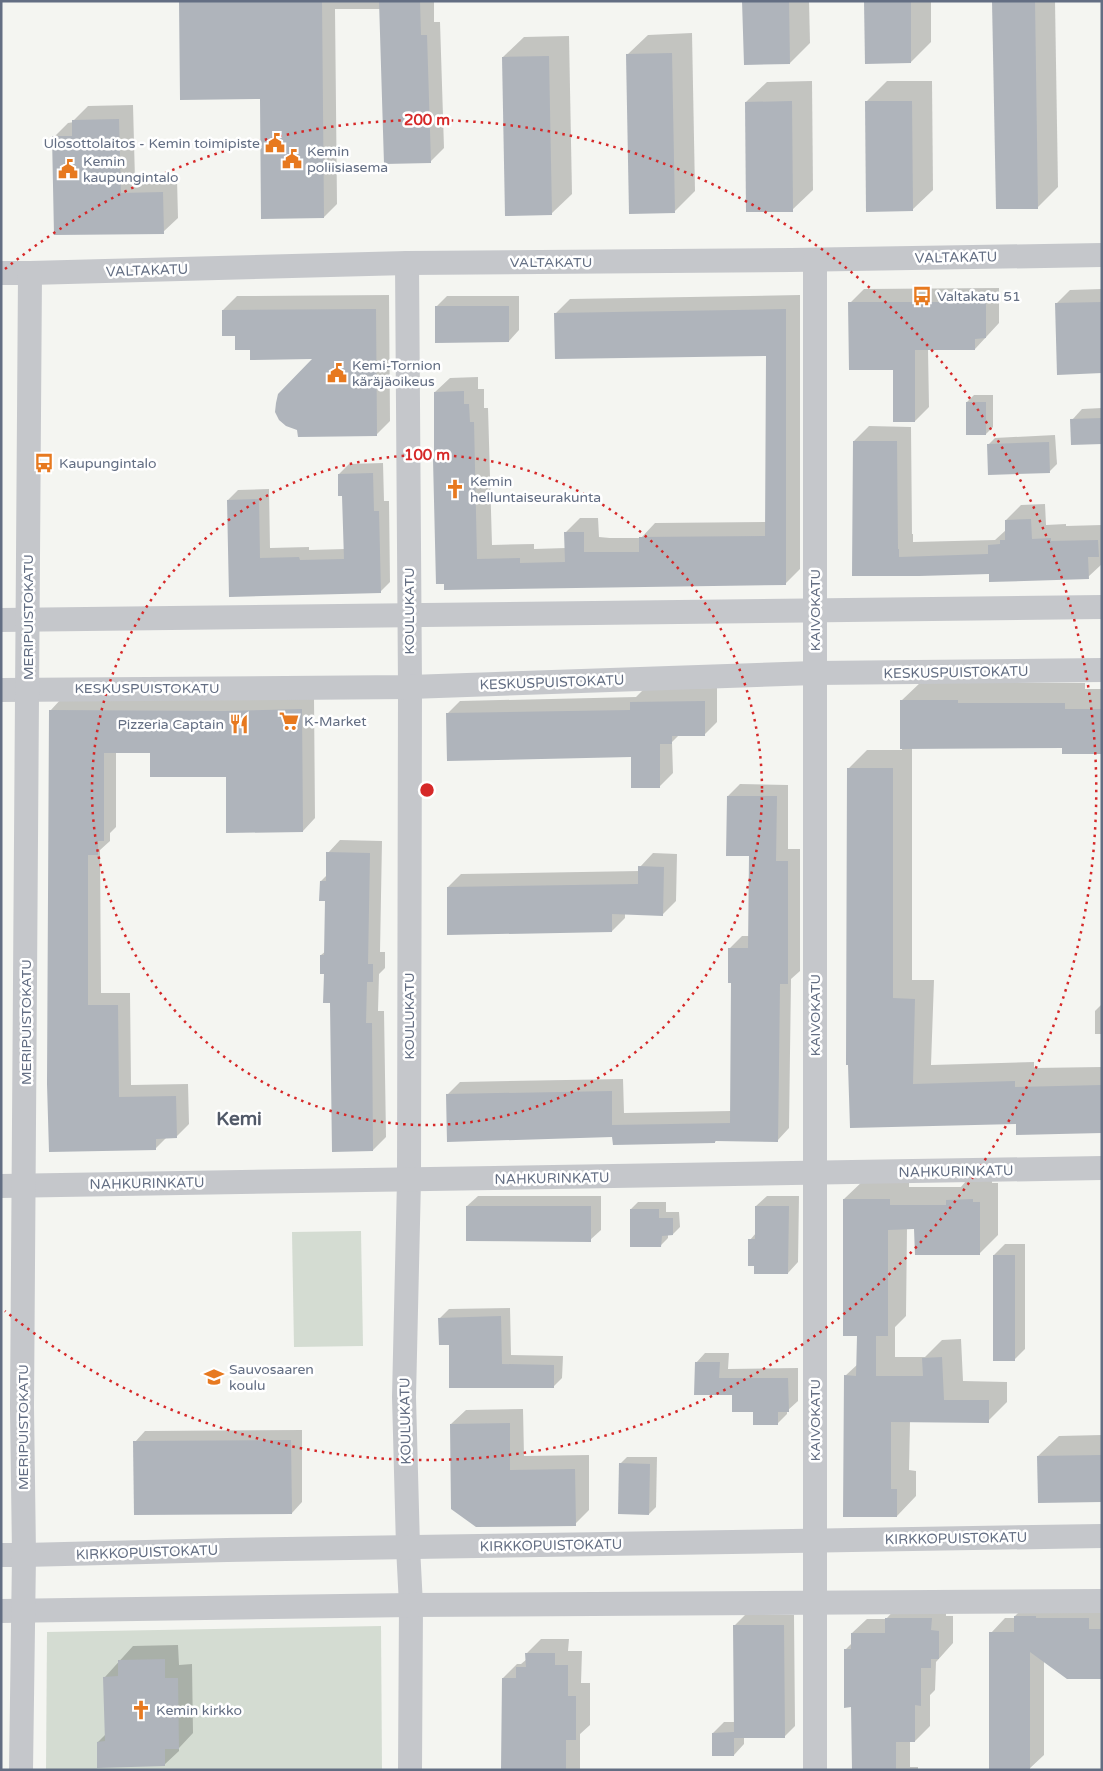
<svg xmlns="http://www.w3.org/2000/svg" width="1103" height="1771" font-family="'Varela Round',sans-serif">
<rect width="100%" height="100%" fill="#f4f5f1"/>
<g fill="#d4dcd2">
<path d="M361,1231L363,1346L294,1347L292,1232Z"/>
<path d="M381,1626L382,1770H46L47,1632Z"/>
</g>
<g fill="#0003">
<path d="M180,1H434V22H440L444,148L430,162L381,9H335L337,204L324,217L261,98Z"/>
<path d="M744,1H809L810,43L790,63Z"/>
<path d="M866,1H931V42L911,62Z"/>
<path d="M994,1H1055L1058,187L1037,208Z"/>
<path d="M692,33L695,191L675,211L627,55L648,35Z"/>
<path d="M569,36L572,194L551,214L503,57L524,37Z"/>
<path d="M812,81L813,190L792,210L746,102L767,82Z"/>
<path d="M887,81H932L933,190L912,210L866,102Z"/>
<path d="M133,105L135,180L177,179L178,218L163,232L54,137L68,123L74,122V120L88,106Z"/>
<path d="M999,288V323L975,349H928L929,407L915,421L895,369L850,303L864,289Z"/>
<path d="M1102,289V372L1056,304L1070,290Z"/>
<path d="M389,295L390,421L376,435L315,358L252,349L237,335L223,310L237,296Z"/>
<path d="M800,295V569L785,584L446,589L435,392L450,378L478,377V389H484V408H488L492,545L534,544V549L566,548L565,533L580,518H598L599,537L610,538H641L655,523L767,522V355L555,314L570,299Z"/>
<path d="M447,296H519V330L509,341L436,307Z"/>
<path d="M974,395H993V427L986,434L967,402Z"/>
<path d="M1102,408V442L1072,420L1082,409Z"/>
<path d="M869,426L911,427L912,534H913V542L995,540L1006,530V520L1021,505L1045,504L1046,525L1066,524V526L1102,525V564L1088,577L990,572L854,574V441Z"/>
<path d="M1055,435L1057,464L1050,471L988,445L995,438Z"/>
<path d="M383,463L384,501H389L390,582L380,592L230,595L228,500L238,490L269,489L270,548L309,547V550L345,549L343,495L339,474L349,464Z"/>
<path d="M978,680V683H1085V689H1102V753L1063,747H912V980H934L931,1065L1034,1062V1068L1102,1067V1132L1017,1123L851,1126L848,769L867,750H902L901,701L922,681Z"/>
<path d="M717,688V722L704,735H679L672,742L673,773L660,786L632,756L447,714L460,701L636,697L644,689Z"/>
<path d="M314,697L315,818L303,831L227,776L151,752H116V827L110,833V841L100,850L101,993H130L131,1085L188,1084L189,1124L176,1137H167L156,1148L50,1151V711L62,698Z"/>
<path d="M740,784L788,785V849H800V971L791,979L789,1128L777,1141L717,1140L715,1142L614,1136L448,1094L460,1082L623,1079L624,1113L731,1111L733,982L730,948L742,936H749L750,855L728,796Z"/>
<path d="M340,840L382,841L380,952H385V968L379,974L378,1011H384L386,1137L373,1150L331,1002L321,955L326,951L327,900L321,881L327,875L328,853Z"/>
<path d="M653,853L677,854L676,901L663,914L625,913V918L612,931L448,887L461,874L640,871V867Z"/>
<path d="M1102,1004V1034H1095V1011Z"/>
<path d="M864,1180H909V1187H961L966,1181H992V1183H998V1235L979,1254L915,1228H907L906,1316L895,1327V1357H925L942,1340L961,1339L963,1381L1007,1382V1402L988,1421H910L909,1470L916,1471V1496L897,1516L845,1376L858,1364V1335L844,1199Z"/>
<path d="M478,1196H601V1230L590,1240L467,1206Z"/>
<path d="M767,1196H799L798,1262L788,1273L750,1240L756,1233V1206Z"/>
<path d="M638,1202H666V1212H679L680,1227L673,1234H668V1238L661,1245L631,1209Z"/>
<path d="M1005,1244H1025V1349L1015,1359L994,1255Z"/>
<path d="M510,1308L511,1355L563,1356L562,1378L553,1387L450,1344L440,1318L449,1309Z"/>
<path d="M705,1353H729L728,1369L798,1368V1401L787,1411V1414L777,1424L755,1411L696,1363Z"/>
<path d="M523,1409L524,1456L589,1455V1510L575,1524L451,1424L466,1410Z"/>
<path d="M302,1430V1502L292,1513L135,1442L145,1431Z"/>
<path d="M1102,1435V1501L1038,1456L1059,1436Z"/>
<path d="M627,1457H657L656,1507L649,1514L620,1464Z"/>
<path d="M1030,1601L1102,1604V1678L1044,1661V1755L1029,1769L991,1633L1005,1618H1015V1616Z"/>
<path d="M901,1603L946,1604V1616H953V1643L936,1662L935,1690L930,1695V1726L915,1741H910V1767H918V1770H853L852,1706L845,1650L852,1643V1633L867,1619H886Z"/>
<path d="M745,1615H794L795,1726L784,1737H744V1744L734,1755L713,1733L724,1722H735L734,1626Z"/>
<path d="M541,1639H569L568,1651H582L581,1683H590V1725L580,1734V1770H503V1678L517,1664H521L527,1659V1653Z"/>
<path d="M178,1645L179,1665L192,1664L193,1733L179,1748V1751L164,1765L98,1742L106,1734L105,1677L133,1646Z"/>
</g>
<g fill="#afb4bb">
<path d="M179,1H322L324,218L261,219L260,99L180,100Z"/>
<path d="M379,1H420L421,35H427L431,163L384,164Z"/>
<path d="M742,1H789L790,64L744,65Z"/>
<path d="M864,1H911V63L865,64Z"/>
<path d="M992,1H1035L1038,209H996Z"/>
<path d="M672,53L675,213L629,214L626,54Z"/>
<path d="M549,56L552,215L505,216L502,57Z"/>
<path d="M792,101L793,212H746L745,102Z"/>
<path d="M865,101H912L913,211L866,212Z"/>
<path d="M119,119L121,193L163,192L164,234L54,235L52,136H72V120Z"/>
<path d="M848,302H986V338L975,339V350H915V422H893V370H849Z"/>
<path d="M1102,302V373L1057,375L1055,303Z"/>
<path d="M435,306H509V342L435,343Z"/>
<path d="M376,309L377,436L298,437L297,430L286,426L279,420L275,412L276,403L278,394L312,359L250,360V350H235V336H222V310Z"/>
<path d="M786,309V585L444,590V584H436L433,459L434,458V392L464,391V404H469L470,422H474L477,559L520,558V563L565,562L564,532H584V552H639V537L765,536L766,356L555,359L554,313Z"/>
<rect x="966" y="402" width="20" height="33"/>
<path d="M1102,418V444L1071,445L1070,419Z"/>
<path d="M853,441H897L898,549H899V557L988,554V545L1000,544V540H1005V520L1031,519L1032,539L1051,538V541L1098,540L1099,557H1088L1089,579L989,582V574L919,576H852Z"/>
<path d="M1049,442L1050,473L988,475L987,444Z"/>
<path d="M373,473L374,511H379L381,593L229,597L227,500L259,499L260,558L299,557L300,560L344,559L342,496H338V474Z"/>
<path d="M900,700H958V703H1065V709H1102V754H1062V748L900,749Z"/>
<path d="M705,701V736H672V744H660V788H631V757L447,761L446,713L630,710V702Z"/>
<path d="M302,709L303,832L226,833V777H150V753H104V841H98V855H88V1005H118L119,1097L176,1096L177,1138L156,1139V1150L49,1152L47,1084L49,710L225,711Z"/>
<path d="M847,768H893V998L915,999L913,1084L1015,1081V1087L1102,1085V1133L1016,1135V1124L850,1128L848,1065H846Z"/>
<path d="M727,796H777L776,861H788V984H780L778,1142L715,1141V1143L613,1145L612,1137L447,1142L446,1094L612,1091V1125L730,1123L731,983H728V948H748L749,856H726Z"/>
<path d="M326,852L370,853L368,964H373V982H367L366,1023H372L373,1151L332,1152L330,1003H323L324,974H320V955H324L325,901H319L320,881H326Z"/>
<path d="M638,866L664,867L663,916L612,914V932L447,935V887L638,884Z"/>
<path d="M843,1199H890V1205H946V1200L973,1199V1202H980V1255H915L914,1229L888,1230V1336H876V1376H923L922,1358L942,1357L944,1400H989V1423L891,1422V1489H897V1517H843L844,1375L856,1376L857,1336H843Z"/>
<path d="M466,1206H591V1242L466,1241Z"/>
<path d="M755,1206H789L788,1274H754V1266H748V1239H755Z"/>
<path d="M630,1209H659V1218H673V1235L662,1236L661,1247H630Z"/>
<rect x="993" y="1255" width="22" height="106"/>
<path d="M501,1316L502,1364L554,1365V1388H449V1345H439L438,1318Z"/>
<path d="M695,1362H720L719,1378H788L789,1412H778V1425H753V1412H732V1395H694Z"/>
<path d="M510,1423V1470L575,1469L576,1526L476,1527L451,1509L450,1424Z"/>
<path d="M291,1440L292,1514L134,1515L133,1441Z"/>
<path d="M1102,1455V1502L1038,1503L1037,1456Z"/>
<path d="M619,1463L650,1464L649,1515L618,1514Z"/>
<path d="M1014,1616H1036V1618H1089V1629H1102V1679H1067L1030,1652V1770H989V1632H1014Z"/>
<path d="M885,1618H932L931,1630L939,1631V1659H931V1668H921V1706L915,1705V1742H896V1770H852L851,1707L844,1708V1649H851V1633H885Z"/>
<path d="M733,1625H784L785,1738H734V1756H712V1733L734,1732Z"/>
<path d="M525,1653H555V1665H568V1696H576V1740H566V1770H501L502,1678H516V1667H526Z"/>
<path d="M165,1659V1678H178L179,1749H165V1766L97,1768V1742L105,1741L103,1677L118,1676V1660Z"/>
</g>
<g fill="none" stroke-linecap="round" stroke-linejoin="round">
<g stroke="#c5c7cb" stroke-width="24">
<path d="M407,263L410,687L409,1180L404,1397L408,1547L411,1605L410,1770"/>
<path d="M1,273H30L407,263L791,260L1102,255"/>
<path d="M1,620L1102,607"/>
<path d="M1,690L410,687L815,673L1102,670"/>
<path d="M1,1186L1102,1168"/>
<path d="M1,1555H24L227,1550L1102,1536"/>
<path d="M1,1611L411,1605L1102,1601"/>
<path d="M21,1770L24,1555L22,1407L30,273"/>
<path d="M815,1770V260"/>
</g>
</g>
<g fill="none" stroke="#d62828" stroke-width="2.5" stroke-dasharray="2.5 5">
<circle cx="427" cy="790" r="335"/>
<path d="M5 269A670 670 0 1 1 5 1311"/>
</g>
<defs>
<symbol id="civic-bare" viewBox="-9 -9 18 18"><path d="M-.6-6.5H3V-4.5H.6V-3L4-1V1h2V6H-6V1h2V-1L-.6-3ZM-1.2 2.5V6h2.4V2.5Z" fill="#e7791f" stroke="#fff" stroke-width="2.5" paint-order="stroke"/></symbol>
<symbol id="bus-bare" viewBox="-9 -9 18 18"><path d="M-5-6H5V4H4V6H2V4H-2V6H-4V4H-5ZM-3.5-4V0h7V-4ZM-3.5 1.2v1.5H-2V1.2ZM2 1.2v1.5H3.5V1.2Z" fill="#e7791f" stroke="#fff" stroke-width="2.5" paint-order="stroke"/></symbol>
<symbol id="church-bare" viewBox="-9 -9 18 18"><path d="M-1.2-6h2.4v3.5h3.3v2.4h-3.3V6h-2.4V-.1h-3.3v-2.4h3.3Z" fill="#e7791f" stroke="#fff" stroke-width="2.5" paint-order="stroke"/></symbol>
<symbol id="supermarket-bare" viewBox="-9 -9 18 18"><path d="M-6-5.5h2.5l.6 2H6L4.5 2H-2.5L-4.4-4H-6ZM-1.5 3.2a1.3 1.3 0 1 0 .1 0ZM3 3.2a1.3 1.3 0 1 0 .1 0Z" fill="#e7791f" stroke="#fff" stroke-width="2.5" paint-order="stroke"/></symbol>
<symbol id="restaurant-bare" viewBox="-9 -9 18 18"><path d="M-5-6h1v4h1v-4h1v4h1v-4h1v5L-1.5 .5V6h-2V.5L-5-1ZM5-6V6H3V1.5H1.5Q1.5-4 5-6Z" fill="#e7791f" stroke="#fff" stroke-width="2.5" paint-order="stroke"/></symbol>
<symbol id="school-bare" viewBox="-9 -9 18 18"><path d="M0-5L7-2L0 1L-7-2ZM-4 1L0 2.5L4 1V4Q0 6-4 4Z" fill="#e7791f" stroke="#fff" stroke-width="2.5" paint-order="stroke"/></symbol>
</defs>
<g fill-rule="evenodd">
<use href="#civic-bare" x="261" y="129" width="28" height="28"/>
<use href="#civic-bare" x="278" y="145" width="28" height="28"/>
<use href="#civic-bare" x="54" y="155" width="28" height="28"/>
<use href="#bus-bare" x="908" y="282" width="28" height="28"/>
<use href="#civic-bare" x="323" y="359" width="28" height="28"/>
<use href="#bus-bare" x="30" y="449" width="28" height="28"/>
<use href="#church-bare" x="441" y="475" width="28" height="28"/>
<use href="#supermarket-bare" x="275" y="707" width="28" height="28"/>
<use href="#restaurant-bare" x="225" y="710" width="28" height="28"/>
<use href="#school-bare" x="200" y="1363" width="28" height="28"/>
<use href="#church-bare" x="127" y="1696" width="28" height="28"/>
</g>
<g text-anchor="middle" stroke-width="5" stroke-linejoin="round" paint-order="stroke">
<g font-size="14" fill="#636e83" stroke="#fff" text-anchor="start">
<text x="260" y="148" text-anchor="end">Ulosottolaitos - Kemin toimipiste</text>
<text x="307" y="156">Kemin<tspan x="307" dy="16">poliisiasema</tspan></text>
<text x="83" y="166">Kemin<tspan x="83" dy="16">kaupungintalo</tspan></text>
<text x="937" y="301">Valtakatu 51</text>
<text x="352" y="370">Kemi-Tornion<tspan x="352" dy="16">käräjäoikeus</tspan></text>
<text x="59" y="468">Kaupungintalo</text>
<text x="470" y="486">Kemin<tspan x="470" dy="16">helluntaiseurakunta</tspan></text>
<text x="304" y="726">K-Market</text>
<text x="224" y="729" text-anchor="end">Pizzeria Captain</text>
<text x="229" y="1374">Sauvosaaren<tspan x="229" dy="16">koulu</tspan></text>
<text x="156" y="1715">Kemin kirkko</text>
</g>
<g font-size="14" fill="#636e83" stroke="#fff">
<text transform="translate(956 257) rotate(-1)" y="5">VALTAKATU</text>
<text x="551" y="267">VALTAKATU</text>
<text transform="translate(147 270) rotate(-2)" y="5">VALTAKATU</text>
<text transform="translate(815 610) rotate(-90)" y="5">KAIVOKATU</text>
<text transform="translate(409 611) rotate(-90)" y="5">KOULUKATU</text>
<text transform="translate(28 617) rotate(-90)" y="5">MERIPUISTOKATU</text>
<text transform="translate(956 672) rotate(-1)" y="5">KESKUSPUISTOKATU</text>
<text transform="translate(552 682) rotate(-2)" y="5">KESKUSPUISTOKATU</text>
<text x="147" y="693">KESKUSPUISTOKATU</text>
<text transform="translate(815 1015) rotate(-90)" y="5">KAIVOKATU</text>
<text transform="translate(409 1016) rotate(-90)" y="5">KOULUKATU</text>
<text transform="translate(26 1022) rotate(-90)" y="5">MERIPUISTOKATU</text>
<text transform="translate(956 1171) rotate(-1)" y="5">NAHKURINKATU</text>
<text transform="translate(552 1178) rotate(-1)" y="5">NAHKURINKATU</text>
<text transform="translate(147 1183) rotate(-1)" y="5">NAHKURINKATU</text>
<text transform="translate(815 1420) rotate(-90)" y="5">KAIVOKATU</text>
<text transform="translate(405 1421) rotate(-91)" y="5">KOULUKATU</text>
<text transform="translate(23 1427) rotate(-90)" y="5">MERIPUISTOKATU</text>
<text transform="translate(956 1538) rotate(-1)" y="5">KIRKKOPUISTOKATU</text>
<text transform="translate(551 1545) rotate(-1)" y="5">KIRKKOPUISTOKATU</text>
<text transform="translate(147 1552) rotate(-2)" y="5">KIRKKOPUISTOKATU</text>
</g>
<g font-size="19" font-weight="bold" fill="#515968" stroke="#fff">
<text x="239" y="1125">Kemi</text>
</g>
</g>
<circle cx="427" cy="790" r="8" fill="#d62828" stroke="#fff" stroke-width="2.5"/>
<g font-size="15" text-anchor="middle" font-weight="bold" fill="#d62828" stroke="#fff" stroke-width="5" stroke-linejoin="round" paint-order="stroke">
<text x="427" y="125">200 m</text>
<text x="427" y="460">100 m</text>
</g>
<rect width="1103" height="1771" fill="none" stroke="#636e83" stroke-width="5"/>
</svg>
